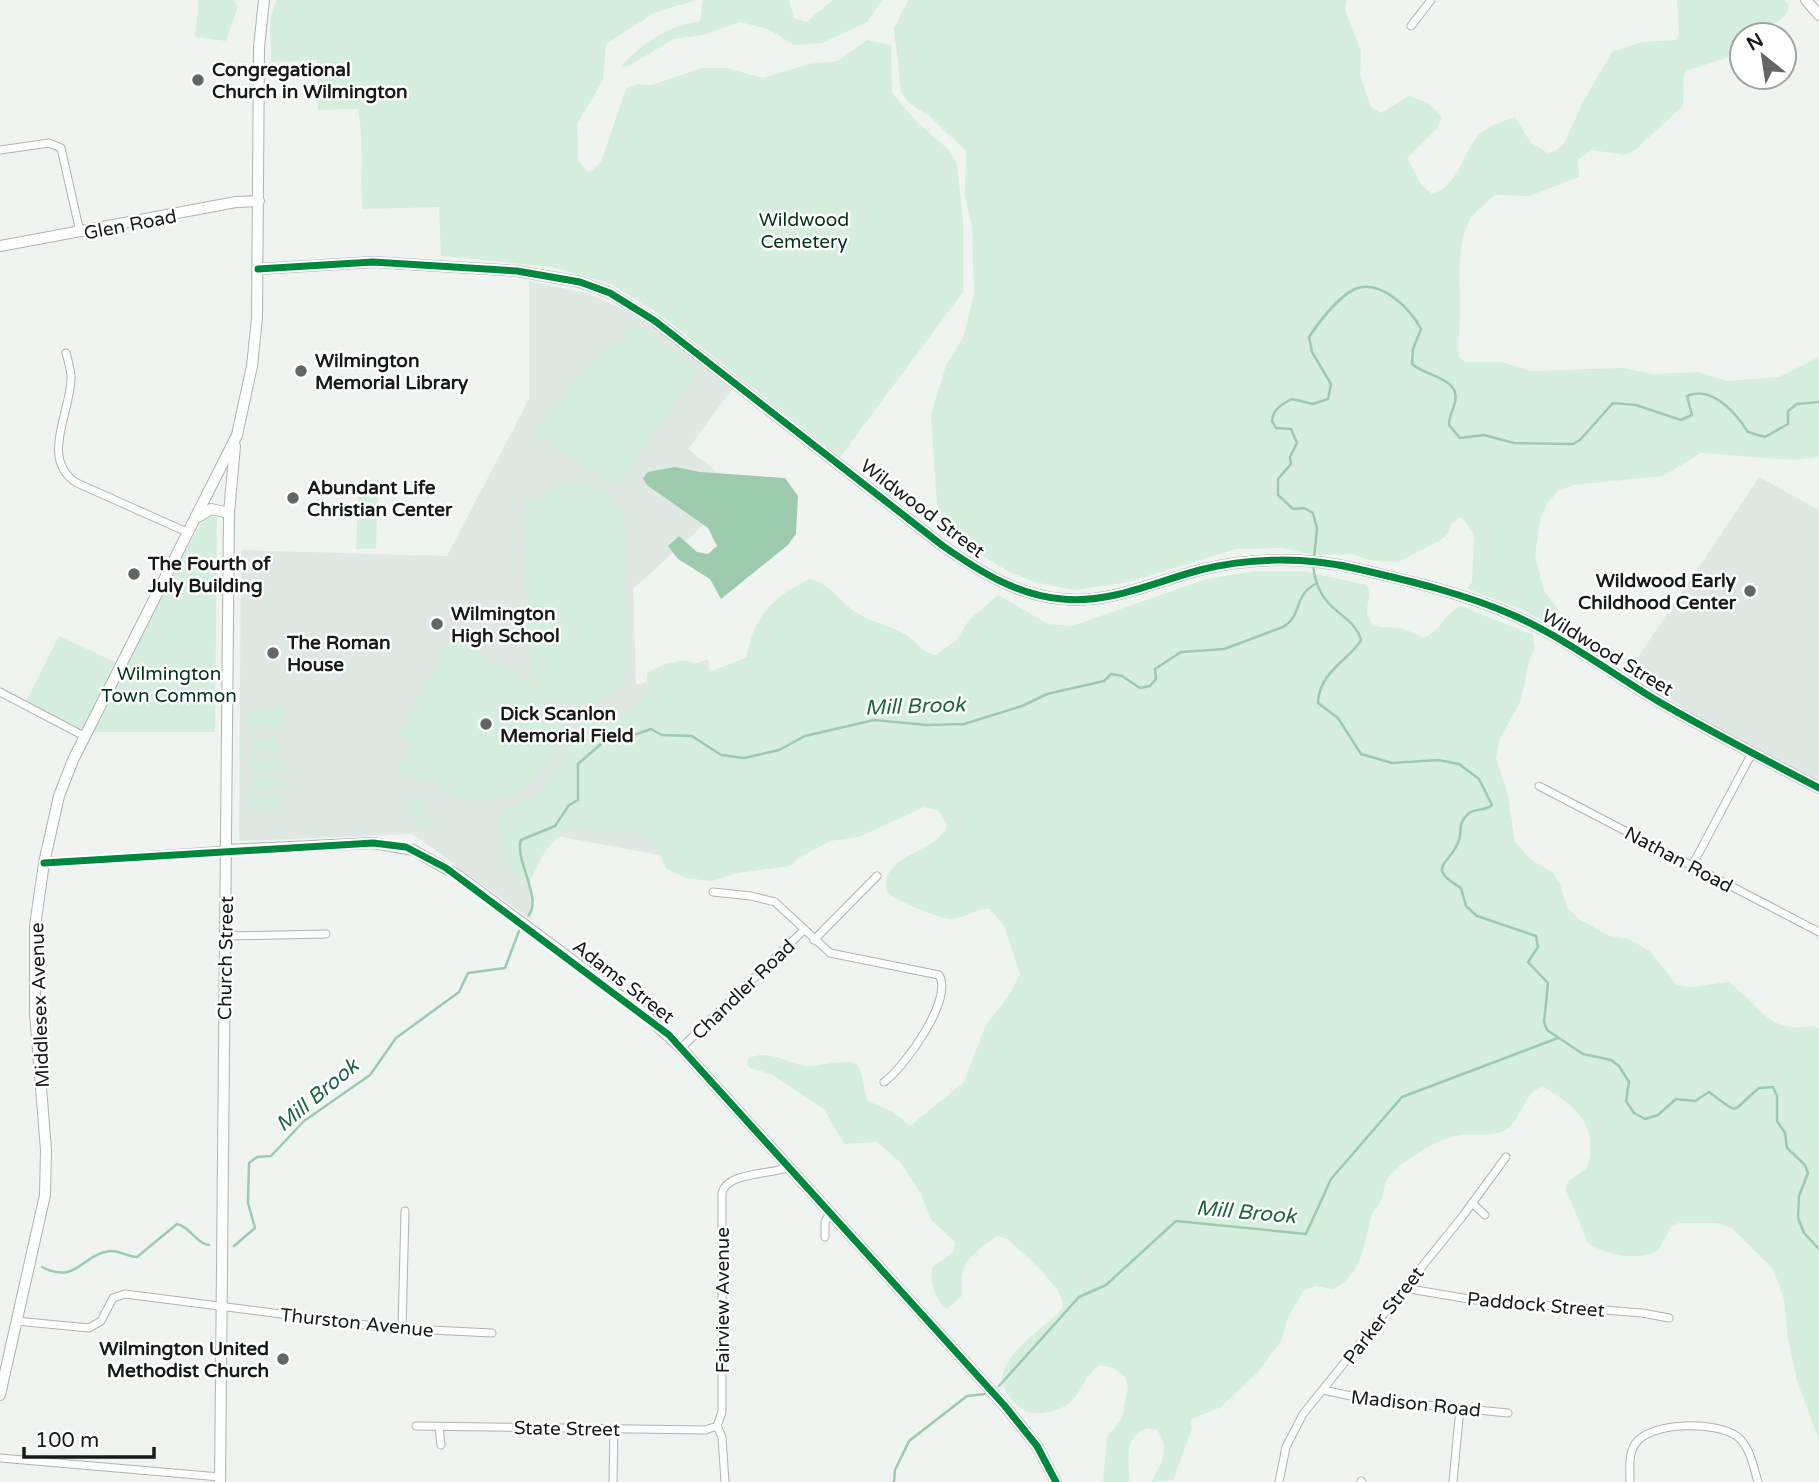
<svg xmlns="http://www.w3.org/2000/svg" width="1819" height="1482" font-family="'Varela Round',sans-serif">
<rect width="100%" height="100%" fill="#eff4f1"/>
<g fill="#dfe8e2">
<path d="M529,281L587,293L625,310L654,328L732,389L688,449L741,491L633,589L636,685L708,659L713,686L697,862L529,831L531,920L413,834L239,841L241,550L447,556L529,399Z"/>
<path d="M1759,477L1819,510V782L1703,720L1628,672Z"/>
</g>
<g fill="#d5eedd">
<path d="M199,0H233L238,6L226,41L195,37Z"/>
<path d="M276,0H696L654,13L606,44L603,80L577,124L578,160L587,171L593,170L601,162L626,89L637,84L652,85L701,68H726L763,78L809,64L838,61L867,40L891,45L892,93L917,122L949,150L957,163L963,223V292L840,457L660,315L611,284L552,267L441,256L439,207L362,209C360,175 364,142 358,109L318,110L317,60L271,62L270,19Z"/>
<path d="M703,0H789L794,18L806,22L833,0H882L867,22L822,43L794,45L768,29L740,22L703,35L673,39L629,66L621,67C644,41 666,27 700,21Z"/>
<path d="M908,0H1347L1345,10L1361,51L1360,75L1371,107L1381,113L1409,96L1428,103L1442,117L1437,128L1407,158L1422,186L1432,194C1456,188 1463,155 1476,138C1484,127 1502,122 1515,117L1531,143L1548,153L1556,151L1565,142L1583,102L1612,52L1642,42L1676,40L1679,35L1677,0H1784L1789,5C1789,25 1751,30 1737,37L1727,58L1688,70L1684,74L1683,106L1635,150L1624,155L1592,150L1578,160L1579,177L1529,196L1495,195C1487,203 1474,211 1469,222C1455,250 1461,283 1460,313C1460,329 1457,341 1459,357L1466,362H1501L1531,371L1623,368L1653,374L1699,372L1726,381L1779,377L1819,357V457L1794,460L1701,453L1663,476L1573,485L1558,491L1547,504L1540,520L1535,556L1544,591L1559,611L1560,624L1556,628L1519,608L1467,589L1472,582L1474,534L1461,517L1452,523L1448,534L1439,541L1398,562L1369,560L1352,554L1314,555L1283,548L1236,549L1129,582L1075,590L1034,582L1006,570L951,537L937,505L931,415L946,365L964,336L974,294L972,227L965,196L966,151L930,117L908,102L901,91L894,28Z"/>
<path d="M633,322L697,370L618,487L539,437L537,428L597,354L622,337Z"/>
<path d="M378,480L376,549H356L359,481Z"/>
<path d="M567,482C597,479 621,498 625,528L628,669C613,722 536,718 529,662L523,500H532L533,504L548,489Z"/>
<path d="M206,517H217L215,732H92L188,546Z"/>
<path d="M1256,571H1303L1366,585C1374,595 1364,606 1368,617C1374,632 1390,625 1403,629C1410,631 1417,635 1423,638C1441,632 1443,614 1461,606L1533,635L1535,648L1529,661L1521,700L1499,740L1496,759L1508,795L1515,842L1530,859L1553,873L1560,884L1567,907L1580,920L1610,936L1629,939L1650,951L1677,985L1691,987L1728,982C1763,1006 1763,1033 1814,1026L1819,1029V1440L1797,1381L1788,1339L1784,1299L1773,1269L1732,1228L1717,1223H1679L1670,1228L1658,1251C1638,1261 1607,1256 1588,1243L1566,1190L1568,1181L1587,1168C1600,1125 1576,1107 1544,1087C1525,1088 1522,1119 1507,1129C1492,1139 1472,1132 1455,1136C1436,1140 1393,1165 1385,1184C1383,1189 1384,1194 1382,1199C1380,1206 1373,1210 1371,1217C1364,1244 1362,1277 1332,1289L1316,1286L1303,1291L1288,1318L1281,1341L1259,1371L1221,1407L1190,1420L1192,1429L1173,1480L1151,1482C1161,1464 1171,1449 1157,1430L1147,1428C1122,1437 1130,1461 1129,1482H1103L1107,1437L1122,1418L1128,1388L1126,1378L1114,1368L1100,1365C1084,1374 1081,1397 1065,1406C1055,1412 1033,1417 1024,1410C969,1371 1034,1339 1063,1308C1066,1289 1022,1252 1007,1239L997,1236C985,1244 966,1258 962,1273C960,1280 963,1289 962,1296L947,1309C935,1299 930,1284 932,1268L954,1251L955,1242L931,1220L921,1194L900,1162L877,1142L844,1144L824,1109L771,1074L750,1068L747,1064L748,1059C766,1049 783,1061 801,1065C815,1069 847,1057 856,1064C864,1070 863,1092 868,1101L893,1112L910,1126L964,1082L985,1027L1009,995L1020,974L1005,928L990,909C975,908 966,918 952,919C941,919 893,900 886,891C881,852 940,853 947,825L939,811L924,807L859,837L830,841L797,859L791,866L737,873L711,881L685,878L666,868L653,839C635,829 625,833 606,832C600,832 595,828 590,828C551,827 543,856 528,885L503,859L498,818C511,801 535,802 548,785C565,764 564,736 583,719C604,721 639,715 646,690C647,685 646,679 647,673L664,664L686,660L712,671L747,657C752,618 774,595 810,579C825,581 842,602 854,611C871,623 892,625 909,637C919,644 922,652 935,655L956,641L969,620L998,595L1048,624L1072,626L1206,579Z"/>
<path d="M59,636L115,662L82,731L26,701Z"/>
<path d="M457,641L528,680L569,720C553,767 517,812 462,798C451,795 442,788 432,784C421,779 408,776 396,772L411,743L398,735L447,644Z"/>
<rect x="250" y="708" width="34" height="20"/>
<path d="M251,738L281,739V753L251,752Z"/>
<rect x="251" y="757" width="30" height="14"/>
<path d="M251,776L281,777V791L250,790Z"/>
<path d="M251,795H281L280,809L250,808Z"/>
<path d="M420,795L429,824L416,828L408,799Z"/>
</g>
<path fill="#9ecbae" d="M675,467L700,472L785,478L798,496L796,534L788,545L721,599L710,579L678,559L668,546L679,536L697,552L708,554L717,546L708,528L647,485L643,478L648,472Z"/>
<g fill="none" stroke-linecap="round" stroke-linejoin="round">
<g stroke="#9ecbae" stroke-width="2.5">
<path d="M1314,558L1317,529L1313,513L1304,508L1293,509L1278,495V479L1291,464L1290,457L1297,443L1291,429L1276,428L1272,421C1273,409 1282,404 1292,399L1313,404L1328,399L1331,384L1312,352L1309,337C1319,322 1338,297 1355,289C1381,278 1411,310 1421,329L1413,349L1412,364C1425,376 1461,378 1455,402C1453,411 1449,415 1449,425L1460,438L1484,435L1514,443L1573,444L1580,440L1613,403L1636,405L1681,420L1692,415L1687,396C1712,385 1736,413 1748,432L1765,437L1788,424V411L1797,404L1819,402"/>
<path d="M1313,564C1317,614 1353,611 1361,640C1350,660 1319,671 1318,703L1338,718L1361,754L1392,763L1438,760L1459,764L1479,779L1492,805C1485,812 1474,807 1467,815C1458,823 1462,831 1459,840C1451,865 1424,866 1461,888L1466,906L1477,916L1536,936L1538,947L1528,962L1548,983L1544,1022L1547,1030L1583,1054L1611,1060L1619,1066L1629,1082L1626,1101L1634,1113L1645,1119L1658,1115L1676,1099L1695,1101L1709,1092C1743,1117 1729,1112 1759,1088L1773,1087L1777,1096V1121L1785,1133L1787,1148L1805,1165L1808,1173L1799,1196L1798,1218L1804,1233L1819,1249"/>
<path d="M529,915C542,897 514,859 521,840L555,826L569,805L578,800V764L609,737L637,734L651,729L662,735L692,736L721,755L744,758L779,750L805,736L874,720L927,725L964,724L1022,706L1047,694L1104,681L1111,674L1122,676L1140,688L1150,686L1156,679L1155,669L1181,652L1224,649L1283,627C1304,614 1292,596 1317,583"/>
<path d="M234,1246L255,1228L248,1203L249,1163L257,1157L271,1156L304,1121L370,1075L396,1038L459,992L468,973L505,968L519,931"/>
<path d="M42,1267C77,1285 82,1254 110,1251C120,1250 127,1257 137,1257L177,1224C192,1228 195,1243 209,1245"/>
<path d="M999,1386L1079,1297L1106,1285L1176,1221L1306,1234L1331,1179L1402,1097L1558,1038"/>
<path d="M894,1482L895,1470L909,1441L967,1396L985,1394"/>
</g>
<defs>
<g id="street">
<path d="M1411,26L1431,0"/>
<path d="M0,150L49,143L61,148L80,232"/>
<path d="M66,353C68,360 70,368 71,375C73,409 38,459 77,483L189,533"/>
<path d="M0,692L84,736"/>
<path d="M1539,786L1819,932"/>
<path d="M44,863L226,850"/>
<path d="M1692,866L1752,753"/>
<path d="M713,892L751,896L775,902L830,953L939,975C954,999 904,1068 884,1082"/>
<path d="M225,936L326,934"/>
<path d="M814,940L877,876"/>
<path d="M681,1048L804,930"/>
<path d="M1472,1203L1485,1215"/>
<path d="M825,1237V1222L830,1213"/>
<path d="M1404,1288L1475,1300L1642,1313L1669,1318"/>
<path d="M16,1321L89,1328L101,1321L113,1298L125,1294L390,1328L492,1333"/>
<path d="M402,1329L405,1211"/>
<path d="M1323,1390L1365,1399L1508,1413"/>
<path d="M416,1426L705,1430L717,1426"/>
<path d="M439,1427L441,1445"/>
<path d="M0,1458L220,1477"/>
<path d="M1361,1481L1362,1482"/>
<path d="M613,1482L614,1429"/>
<path d="M725,1482L722,1437L717,1426L722,1412V1193C727,1172 769,1175 790,1167"/>
<path d="M1279,1482L1286,1447L1303,1414L1462,1217L1506,1157"/>
<path d="M1453,1482L1460,1408"/>
<path d="M1630,1482C1630,1470 1628,1455 1635,1444C1650,1421 1718,1421 1738,1437C1751,1449 1753,1466 1758,1482"/>
</g>
<g id="secondary">
<path d="M1806,0L1819,15"/>
<path d="M0,246L236,202L259,201"/>
<path d="M258,269L373,262L517,271L580,282L610,293L655,321L943,546C979,571 1016,595 1062,599C1110,604 1154,582 1200,570C1251,557 1307,557 1358,569C1410,581 1466,594 1515,616C1564,638 1610,672 1656,700C1709,731 1764,759 1819,788"/>
<path d="M198,517L211,509L229,513"/>
<path d="M226,850L373,843L413,850L459,876L642,1012L681,1048L1004,1405L1037,1446L1056,1482"/>
<path d="M0,1395L45,1195L46,1150L35,1013V926L44,863L59,796L73,760L237,435L252,366L257,318L259,47L264,0"/>
<path d="M220,1482L229,513L235,446"/>
</g>
</defs>
<use href="#street" stroke="#b0b4b2" stroke-width="9"/>
<use href="#secondary" stroke="#b0b4b2" stroke-width="12"/>
<use href="#street" stroke="#fdfdfd" stroke-width="7"/>
<use href="#secondary" stroke="#fdfdfd" stroke-width="10"/>
<defs>
<g id="cycleway">
<path d="M258,269L373,262L517,271L580,282L610,293L655,321L943,546C979,571 1016,595 1062,599C1110,604 1154,582 1200,570C1251,557 1307,557 1358,569C1410,581 1466,594 1515,616C1564,638 1610,672 1656,700C1709,731 1764,759 1819,788"/>
<path d="M44,863L373,843L406,847L446,868L669,1035L1004,1405L1037,1446L1056,1482"/>
</g>
</defs>
<use href="#cycleway" stroke="#fff" stroke-width="11"/>
<use href="#cycleway" stroke="#00873e" stroke-width="7"/>
</g>
<g fill="#636664" stroke="#fff" stroke-width="2.5">
<circle cx="198" cy="80" r="7"/>
<circle cx="301" cy="371" r="7"/>
<circle cx="293" cy="498" r="7"/>
<circle cx="134" cy="574" r="7"/>
<circle cx="1750" cy="591" r="7"/>
<circle cx="437" cy="624" r="7"/>
<circle cx="273" cy="653" r="7"/>
<circle cx="486" cy="724" r="7"/>
<circle cx="283" cy="1359" r="7"/>
</g>
<g text-anchor="middle" stroke-width="5" stroke-linejoin="round" paint-order="stroke">
<g font-size="19" font-weight="bold" fill="#171a18" stroke="#fff" text-anchor="start">
<text x="212" y="76">Congregational<tspan x="212" dy="22">Church in Wilmington</tspan></text>
<text x="315" y="367">Wilmington<tspan x="315" dy="22">Memorial Library</tspan></text>
<text x="307" y="494">Abundant Life<tspan x="307" dy="22">Christian Center</tspan></text>
<text x="148" y="570">The Fourth of<tspan x="148" dy="22">July Building</tspan></text>
<text x="1736" y="587" text-anchor="end">Wildwood Early<tspan x="1736" dy="22">Childhood Center</tspan></text>
<text x="451" y="620">Wilmington<tspan x="451" dy="22">High School</tspan></text>
<text x="287" y="649">The Roman<tspan x="287" dy="22">House</tspan></text>
<text x="500" y="720">Dick Scanlon<tspan x="500" dy="22">Memorial Field</tspan></text>
<text x="269" y="1355" text-anchor="end">Wilmington United<tspan x="269" dy="22">Methodist Church</tspan></text>
</g>
<g font-size="19" fill="#003319" stroke="#fff">
<text x="804" y="226">Wildwood<tspan x="804" dy="22">Cemetery</tspan></text>
<text x="169" y="680">Wilmington<tspan x="169" dy="22">Town Common</tspan></text>
</g>
<g font-size="19" fill="#171a18" stroke="#fff">
<text transform="translate(130 224) rotate(-11)" y="7">Glen Road</text>
<text transform="translate(923 508) rotate(37)" y="7">Wildwood Street</text>
<text transform="translate(1608 652) rotate(31)" y="7">Wildwood Street</text>
<text transform="translate(1679 859) rotate(28)" y="7">Nathan Road</text>
<text transform="translate(225 958) rotate(-89)" y="7">Church Street</text>
<text transform="translate(624 981) rotate(38)" y="7">Adams Street</text>
<text transform="translate(743 989) rotate(-44)" y="7">Chandler Road</text>
<text transform="translate(39 1005) rotate(-92)" y="7">Middlesex Avenue</text>
<text transform="translate(722 1300) rotate(-90)" y="7">Fairview Avenue</text>
<text transform="translate(1536 1304) rotate(5)" y="7">Paddock Street</text>
<text transform="translate(1383 1315) rotate(-52)" y="7">Parker Street</text>
<text transform="translate(357 1322) rotate(6)" y="7">Thurston Avenue</text>
<text transform="translate(1416 1403) rotate(6)" y="7">Madison Road</text>
<text transform="translate(567 1428) rotate(1)" y="7">State Street</text>
</g>
<g font-size="21" font-style="italic" fill="#1e643e" stroke="#fff">
<text transform="translate(915 706) rotate(-2)" y="7">Mill Brook</text>
<text transform="translate(317 1095) rotate(-40)" y="7">Mill Brook</text>
<text transform="translate(1246 1212) rotate(5)" y="7">Mill Brook</text>
</g>
</g>
<g transform="translate(1763 56) rotate(330)"><circle r="33" fill="#ffffff" stroke="#a2a3a3" stroke-width="2"/>
<path d="M0-5L12 26L0 18L-12 26Z" fill="#636664"/>
<text y="-10" font-size="19" font-weight="bold" text-anchor="middle" fill="#171a18">N</text>
</g>
<path d="M24 1447v10h130v-10" fill="none" stroke="#171a18" stroke-width="3.5"/>
<text x="35" y="1447" font-size="21" fill="#171a18" stroke="#ffffff" stroke-width="5" paint-order="stroke">100 m</text>
</svg>
